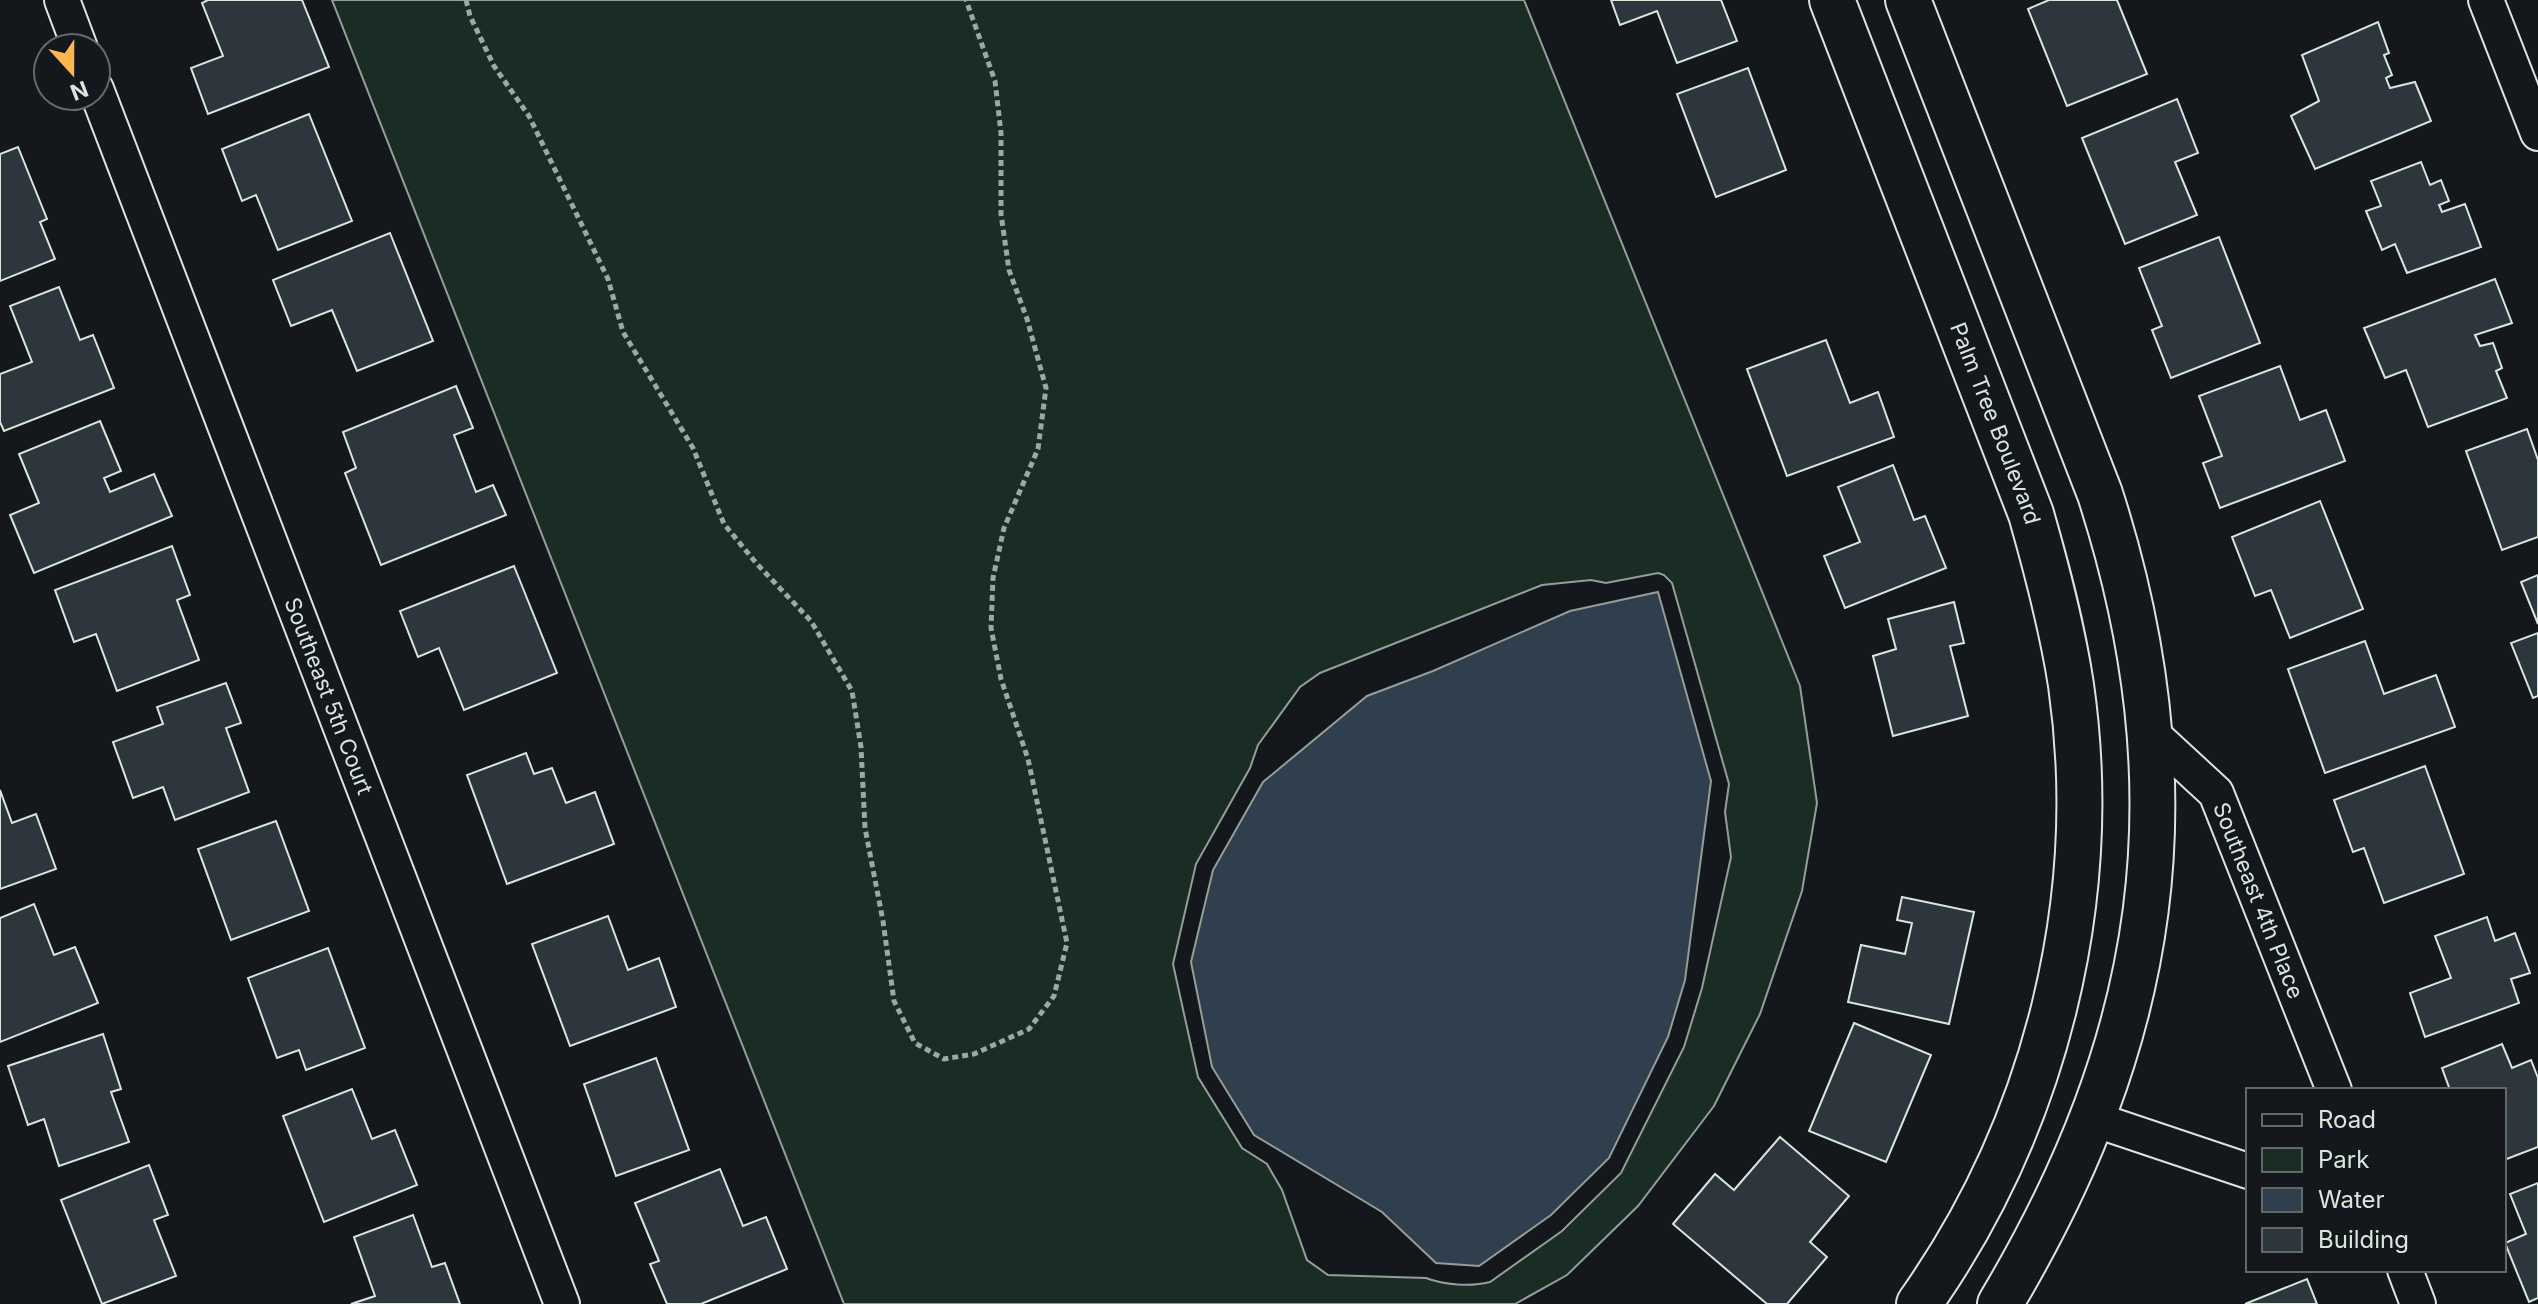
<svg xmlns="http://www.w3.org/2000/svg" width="2538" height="1304" font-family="Inter,sans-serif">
<rect width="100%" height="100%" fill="#14181c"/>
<path fill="#1a2d24" stroke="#939e99" stroke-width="2" fill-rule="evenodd" d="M332,0H1524L1800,686L1817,803L1802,891L1760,1014L1714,1106L1638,1206L1567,1275L1515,1304H844ZM1658,573L1664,575L1672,583L1729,784L1725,812L1731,857L1702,988L1684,1047L1621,1173L1562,1231L1490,1282C1471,1287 1444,1285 1426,1278L1328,1275L1307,1260L1282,1190L1267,1164L1242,1148L1198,1077L1173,964L1196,864L1250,768L1258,745L1300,687L1320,673L1542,585L1591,580L1606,583Z"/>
<path fill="#2f3f4d" stroke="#939e99" stroke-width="2" d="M1658,592L1711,781L1685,980L1668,1037L1609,1158L1551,1215L1479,1266L1436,1263L1382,1212L1254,1135L1212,1067L1191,962L1213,870L1263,782L1367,696L1433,671L1570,611Z"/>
<g fill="#2c363c" stroke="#d8e6dc" stroke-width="2">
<path d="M208,0H302L329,67L208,114L191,68L223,56L202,3Z"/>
<path d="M1611,0H1721L1737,41L1677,63L1657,11L1620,25Z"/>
<path d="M2049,0H2117L2147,74L2067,106L2028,9Z"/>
<path d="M2378,22L2389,53L2384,55L2392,75L2386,78L2390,88L2415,82L2431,121L2315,169L2291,116L2319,101L2302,55Z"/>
<path d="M1748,68L1786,170L1716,197L1677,94Z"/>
<path d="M2177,99L2198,153L2175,162L2197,215L2125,244L2082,138Z"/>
<path d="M309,114L352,221L278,250L256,195L242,201L222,149Z"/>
<path d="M18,147L47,219L40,222L55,259L0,281V154Z"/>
<path d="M2421,162L2430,185L2441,180L2449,201L2439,205L2442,212L2465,204L2481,247L2407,273L2395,244L2382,250L2366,211L2381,206L2371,181Z"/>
<path d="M390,233L433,341L357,371L332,310L291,326L273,280Z"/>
<path d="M2219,237L2260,343L2171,378L2152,330L2162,326L2139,268Z"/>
<path d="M2495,279L2512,323L2475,335L2480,346L2493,343L2502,368L2496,371L2507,398L2428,427L2406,370L2385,378L2364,328Z"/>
<path d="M59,287L80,340L93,335L114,388L4,431L0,422V374L32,362L10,306Z"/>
<path d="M1826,340L1850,403L1878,392L1894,437L1787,476L1747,369Z"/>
<path d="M2280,366L2300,420L2326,410L2345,461L2220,508L2203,463L2222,456L2199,396Z"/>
<path d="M456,386L473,428L454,435L476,492L493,485L506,515L381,565L345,473L356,468L343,432Z"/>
<path d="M100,421L121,471L104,478L110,492L154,474L172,516L34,573L10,515L39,503L19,454Z"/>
<path d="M2527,429L2538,460V537L2502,550L2466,451Z"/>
<path d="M1893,465L1914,520L1925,516L1946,568L1845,608L1824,556L1860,542L1838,487Z"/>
<path d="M2320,501L2363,609L2290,638L2271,590L2255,596L2232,537Z"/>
<path d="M172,546L190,595L177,600L199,660L117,691L96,634L74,642L55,590Z"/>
<path d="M514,566L557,673L464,710L439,648L418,657L400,611Z"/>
<path d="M2538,575V624L2521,582Z"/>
<path d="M1954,602L1964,643L1950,646L1968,716L1893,736L1873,656L1896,649L1888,619Z"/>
<path d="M2538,633V696L2533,698L2511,643Z"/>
<path d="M2365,641L2384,694L2436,675L2455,727L2325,773L2288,669Z"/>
<path d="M226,683L241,723L226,728L249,792L175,820L163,787L133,798L113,742L163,724L157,707Z"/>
<path d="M526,753L534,774L552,768L566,803L595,792L614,844L507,884L467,775Z"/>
<path d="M2425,766L2464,874L2384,903L2364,848L2353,852L2334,800Z"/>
<path d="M0,790L12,823L36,814L56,869L0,889Z"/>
<path d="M276,821L309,911L231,940L198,849Z"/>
<path d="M1902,897L1974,912L1949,1024L1848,1002L1861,945L1905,954L1912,923L1897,920Z"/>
<path d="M34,904L54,955L75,947L98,1003L0,1042V918Z"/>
<path d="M608,916L628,970L659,958L676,1007L570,1046L532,944Z"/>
<path d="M2487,917L2495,941L2515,933L2530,973L2511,979L2519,1003L2425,1037L2410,993L2451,978L2435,936Z"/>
<path d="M328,948L365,1048L306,1070L299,1050L277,1058L248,978Z"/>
<path d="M1854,1023L1931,1055L1886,1162L1809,1131Z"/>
<path d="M103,1034L121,1089L111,1092L129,1142L59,1166L44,1119L28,1125L8,1066Z"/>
<path d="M2502,1044L2512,1068L2531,1060L2538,1078V1147L2504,1160V1090H2450L2442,1068Z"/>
<path d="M656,1058L689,1150L616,1176L584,1084Z"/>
<path d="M352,1089L372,1139L395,1130L417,1185L324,1222L283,1116Z"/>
<path d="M1780,1137L1849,1196L1810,1242L1827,1257L1787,1304H1767L1673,1224L1715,1174L1734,1190Z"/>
<path d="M149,1165L168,1215L154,1220L176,1276L102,1304L61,1200Z"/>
<path d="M720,1169L743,1226L766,1217L787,1269L701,1304H667L650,1264L659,1261L635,1203Z"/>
<path d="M2538,1183V1298L2529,1302L2505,1243L2526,1234L2510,1194Z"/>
<path d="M413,1215L432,1267L445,1263L460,1304H351L375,1296L354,1237Z"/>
<path d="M2307,1279L2317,1304H2245Z"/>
</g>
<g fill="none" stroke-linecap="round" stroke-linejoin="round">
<defs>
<g id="minor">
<path d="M62,0L80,48"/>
<path d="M2486,0L2538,133"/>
<path id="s1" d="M96,89L562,1304"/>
<path id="s2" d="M2151,733L2216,793L2334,1090"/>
<path d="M2093,1119L2248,1171"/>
<path d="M2405,1270L2418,1304"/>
</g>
<g id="tertiary">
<path id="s3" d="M1832,0L2031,514C2047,570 2062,626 2071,685C2102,901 2045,1126 1919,1304"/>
<path d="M1908,0L2100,494C2196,792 2159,1038 2000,1304"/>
</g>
</defs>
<use href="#minor" stroke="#d8e6dc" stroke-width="38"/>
<use href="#tertiary" stroke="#d8e6dc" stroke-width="48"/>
<path stroke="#9da8a2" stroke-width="5" stroke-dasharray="6 4" stroke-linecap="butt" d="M466,0L470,16L494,66L529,116L608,279L623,332L693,448L724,524L757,564L811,621L852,691L861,747L865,828L883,921L894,1001L915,1043L944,1059L974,1054L1029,1029L1054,996L1067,943L1028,759L1001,679L991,628L993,578L1004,528L1038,449L1046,388L1027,319L1009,270L1001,214V133L995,81L966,0"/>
<use href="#minor" stroke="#14181c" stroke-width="34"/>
<use href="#tertiary" stroke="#14181c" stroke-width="44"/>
</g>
<g text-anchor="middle" stroke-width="6" stroke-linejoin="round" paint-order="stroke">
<g font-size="22" fill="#d8e6dc" stroke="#14181c">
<text dy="8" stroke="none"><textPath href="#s3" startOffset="454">Palm Tree Boulevard</textPath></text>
<text dy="8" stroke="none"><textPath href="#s1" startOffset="650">Southeast 5th Court</textPath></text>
<text dy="8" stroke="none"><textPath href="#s2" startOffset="204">Southeast 4th Place</textPath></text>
</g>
</g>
<rect x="2246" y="1088" width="260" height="184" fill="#14181c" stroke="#626a69" stroke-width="2"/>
<rect x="2262" y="1114" width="40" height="12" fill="#14181c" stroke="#626a69" stroke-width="2"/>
<text x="2318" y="1128" font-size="24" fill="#d8e6dc">Road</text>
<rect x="2262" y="1148" width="40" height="24" fill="#1a2d24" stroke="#626a69" stroke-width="2"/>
<text x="2318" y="1168" font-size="24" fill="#d8e6dc">Park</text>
<rect x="2262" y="1188" width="40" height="24" fill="#2f3f4d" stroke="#626a69" stroke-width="2"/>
<text x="2318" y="1208" font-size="24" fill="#d8e6dc">Water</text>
<rect x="2262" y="1228" width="40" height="24" fill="#2c363c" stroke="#626a69" stroke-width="2"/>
<text x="2318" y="1248" font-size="24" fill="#d8e6dc">Building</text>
<g transform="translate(72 72) rotate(159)"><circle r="38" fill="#14181c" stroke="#626a69" stroke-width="2"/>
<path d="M0-6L14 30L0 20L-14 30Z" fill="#ffb74d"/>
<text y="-12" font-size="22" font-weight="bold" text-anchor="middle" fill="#d8e6dc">N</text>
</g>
</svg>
